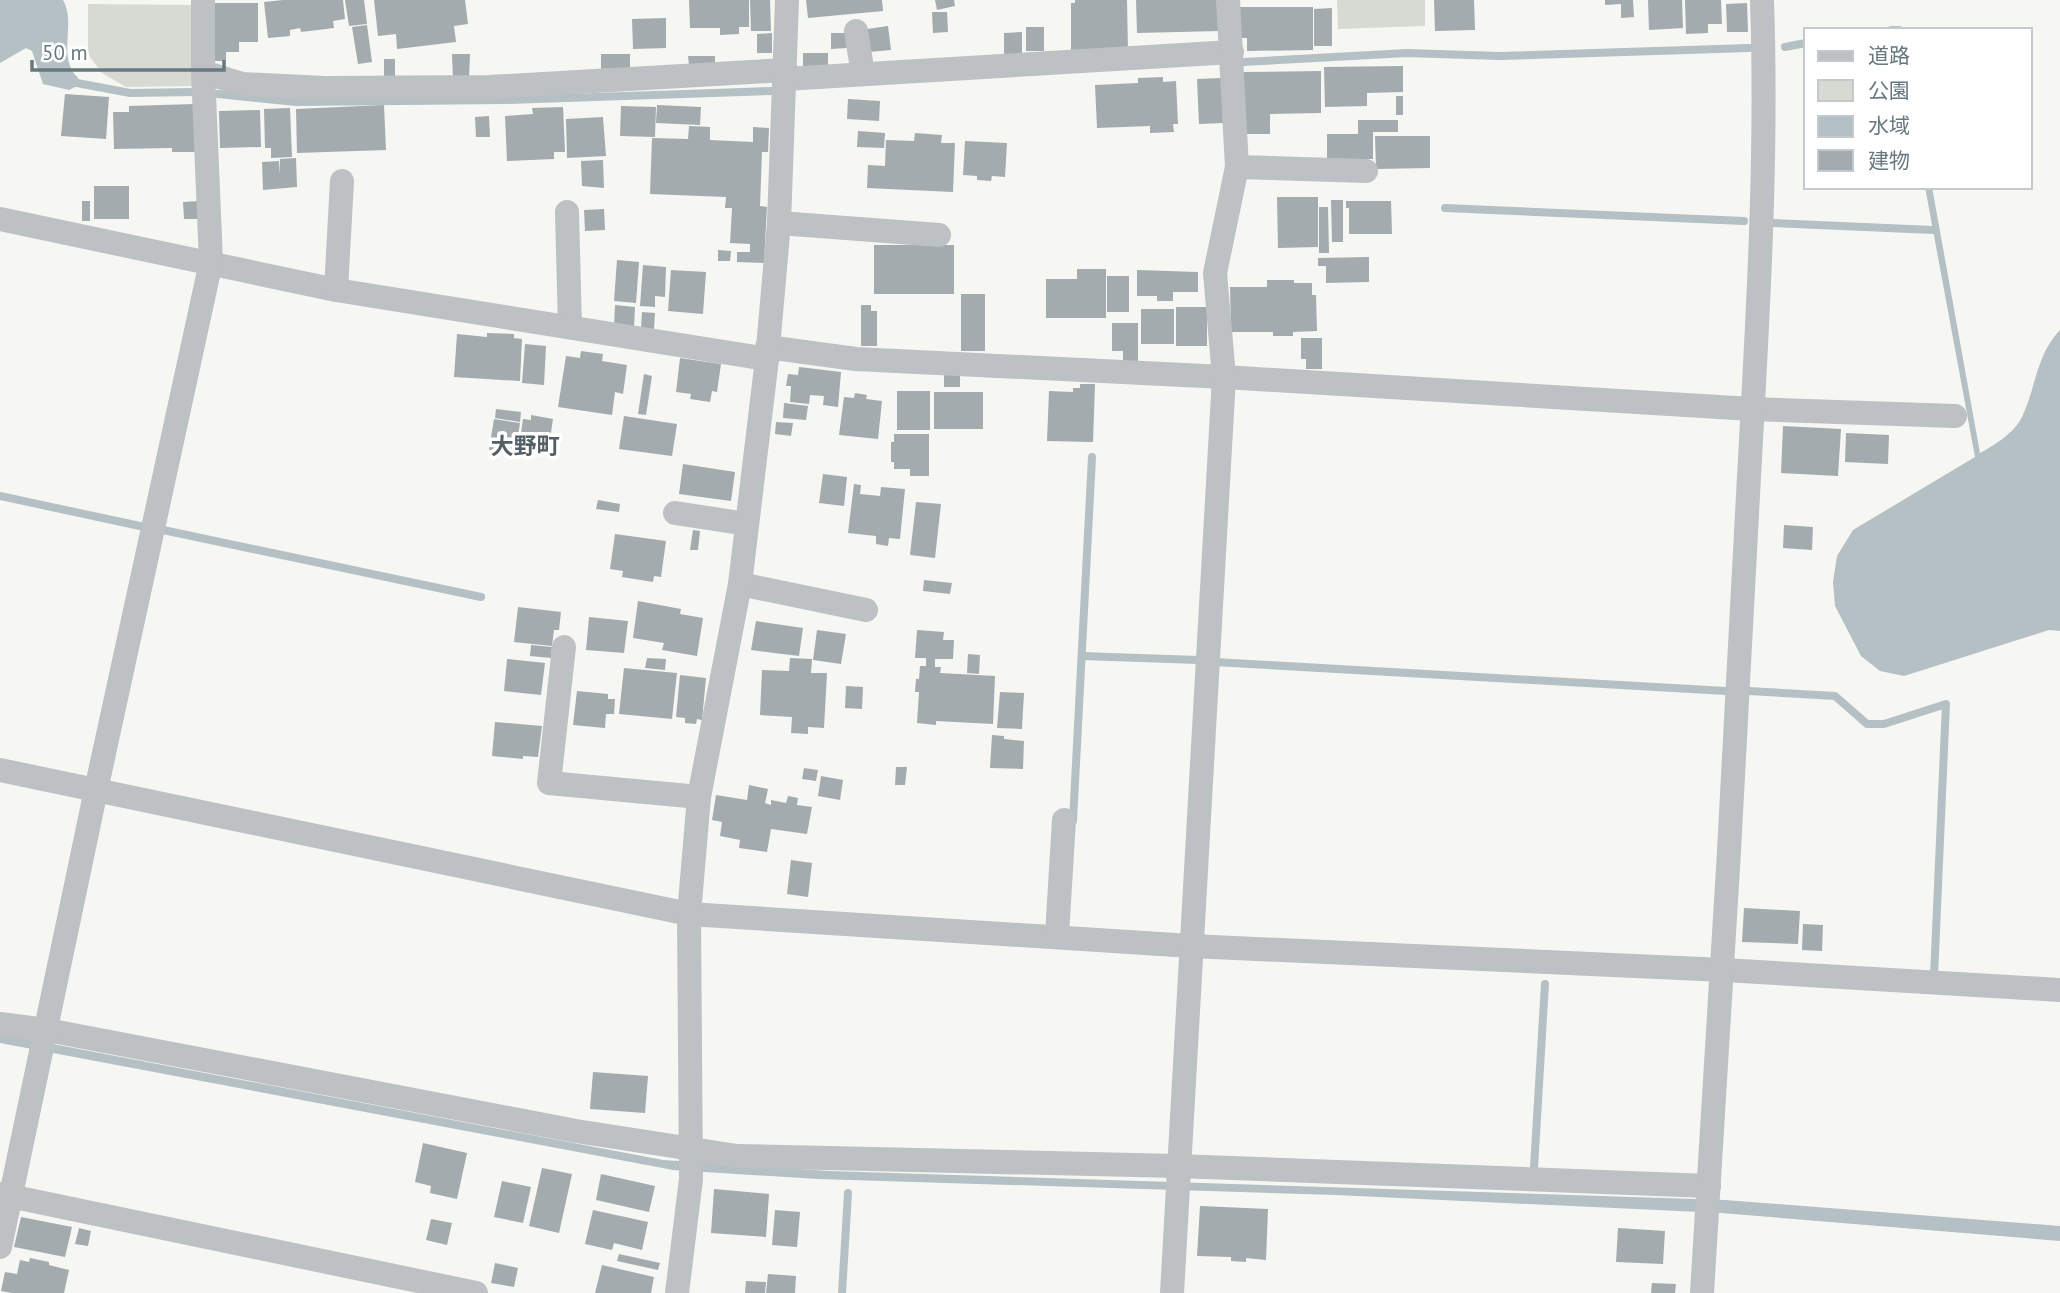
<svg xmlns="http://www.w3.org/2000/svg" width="2060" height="1293" font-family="'PT Sans','Noto Sans JP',sans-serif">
<rect width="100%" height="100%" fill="#f6f6f3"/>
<g fill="#d6dad3">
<path d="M1337,0H1425V26L1338,29Z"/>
<path d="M88,4L194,5V86L126,87L102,73L88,54Z"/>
</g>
<g fill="#b4c0c3">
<path d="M0,0H63C77,25 56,56 78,78L77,86L69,90L43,84L32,51L26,48L0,63Z"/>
<path d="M1925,187H1932L1980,453C1995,445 2015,432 2022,417C2036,388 2036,355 2060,330V631L2049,630L1904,676L1880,671L1861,656L1835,606L1833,582L1837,556L1853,530L1975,457Z"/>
<path d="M0,1034L663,1160L829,1171L1725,1200L2060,1226V1241L1721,1213L1336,1195L818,1179L673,1170L0,1043Z"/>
</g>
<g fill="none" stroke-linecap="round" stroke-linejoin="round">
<g stroke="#b4c0c3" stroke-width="8">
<path d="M1891,30H1899"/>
<path d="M1785,47L1806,43"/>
<path d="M1243,62L1407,53L1499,56L1749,48"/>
<path d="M77,83L130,93L195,92"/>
<path d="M218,94L296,102L505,100L772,91"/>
<path d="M1445,208L1744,221"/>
<path d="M1773,223L1933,230"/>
<path d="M0,496L140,526"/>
<path d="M163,530L481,597"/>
<path d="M1082,656L1198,660"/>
<path d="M1215,662L1726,691"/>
<path d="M1748,691L1835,696L1867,724H1884L1946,704L1934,976"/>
<path d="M1073,821L1092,457"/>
<path d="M1534,1168L1545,984"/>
<path d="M842,1293L848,1193"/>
</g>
</g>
<g fill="#a3abaf">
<path d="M283,0H343L345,19L333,21L334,28L301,32L300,28L290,30V36L268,38L264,2Z"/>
<path d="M345,0H364L367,24L349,26Z"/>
<path d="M374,0H465L468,24L454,26L456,42L397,49L396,34L378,36Z"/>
<path d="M689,0H749V27H739V34L720,35V28H690Z"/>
<path d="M750,0H770L771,31H751Z"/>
<path d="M806,0H882L883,11L808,18Z"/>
<path d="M935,0H954L955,6L937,10Z"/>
<path d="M1075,0H1127L1128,50H1071V3H1075Z"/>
<path d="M1136,0H1220V31L1137,33Z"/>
<path d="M1434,0H1474L1475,30L1435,31Z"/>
<path d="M1605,0H1633L1634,17L1621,18V4L1605,5Z"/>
<path d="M1648,0H1682L1683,28L1649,30Z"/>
<path d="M1685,0H1721L1722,24H1708V33L1686,34Z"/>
<path d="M212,3H258V42H239V52H226V61H212Z"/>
<path d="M1747,3L1748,32H1727L1726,4Z"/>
<path d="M1239,7H1313V50L1247,51V38H1239Z"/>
<path d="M1332,8V46H1314V9Z"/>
<path d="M932,12H947L948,32L933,33Z"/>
<path d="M666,18V48L633,49L632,19Z"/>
<path d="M367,25L372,62L358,64L352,27Z"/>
<path d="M888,26L891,50L869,52L867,29Z"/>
<rect x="1026" y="27" width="18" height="24"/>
<path d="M1022,32V54L1004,55V33Z"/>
<path d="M772,33V53H757V34Z"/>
<path d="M831,33H846L847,48L831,49Z"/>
<rect x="803" y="53" width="25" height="16"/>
<path d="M452,54H470L469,79H453Z"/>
<path d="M601,54H630V68L601,69Z"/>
<path d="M688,56H715V64L689,65Z"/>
<rect x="384" y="59" width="11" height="20"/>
<path d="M1403,66V92L1367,93V106L1325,107L1324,67Z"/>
<path d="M1321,71V113L1270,114V134H1243V72Z"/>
<path d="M1163,77V82L1176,81L1178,124H1173L1174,132L1150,133V126L1097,128L1095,85L1138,83V78Z"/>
<path d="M1221,78L1223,123L1199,124L1197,79Z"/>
<path d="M65,94L109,97L106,139L61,136Z"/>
<rect x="1396" y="96" width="7" height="19"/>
<path d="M848,99L880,101L879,121L847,119Z"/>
<path d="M194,104L196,152H172V148L114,149L113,112H129V106Z"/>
<path d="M384,105L386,150L297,153L296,109Z"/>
<path d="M657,105L701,107L700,125L656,123Z"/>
<path d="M621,106L656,107L655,137L620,136Z"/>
<path d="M563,107L565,152H554V159L507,161L505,116L533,114L532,108Z"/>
<path d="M290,108L292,157L271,158V148H265L264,109Z"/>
<path d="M260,110L261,147L220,148L219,111Z"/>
<path d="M489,116L490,137H476L475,117Z"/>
<path d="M603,117L606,156L567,158L566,119Z"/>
<path d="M1358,120H1398V132H1373V159H1327V134H1358Z"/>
<path d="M689,126L710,127V140L753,142V127L769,128L768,152H762L760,206L767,207L764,263L737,262V252H750V244L730,243L732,208H725L726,197L650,194L652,138L688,139Z"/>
<path d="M858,131L885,133L884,148L857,147Z"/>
<path d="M915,133L942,135L941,143H955L953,192L867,188L868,165L885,166L886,140L914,141Z"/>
<path d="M1375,136H1430V168L1376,169Z"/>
<path d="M965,141L1007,143L1005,177L992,176L991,181L977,180V176L963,175Z"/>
<path d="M296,158L297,187L263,190L262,162L279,161L280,175V159Z"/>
<path d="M603,160L604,188L582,186L581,161Z"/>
<rect x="94" y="186" width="35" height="33"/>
<path d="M1277,197H1318V247L1278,248Z"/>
<path d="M1331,200H1343V242H1332Z"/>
<rect x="82" y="201" width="8" height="20"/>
<path d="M199,201L200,219H184L183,202Z"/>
<path d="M1346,201H1391L1392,234H1349V208H1346Z"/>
<path d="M1319,207H1328L1329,253H1319Z"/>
<path d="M604,209L605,230L585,231L584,210Z"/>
<rect x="874" y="245" width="80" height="49"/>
<path d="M718,250L731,251L730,261H718Z"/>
<path d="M1369,257V282L1326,283V266H1318V258Z"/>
<path d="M617,260L639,262L636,303L614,301Z"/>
<path d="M643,265L666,267L665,297L655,296V307L640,306Z"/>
<path d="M1077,269H1106V318H1046V279H1077Z"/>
<path d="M671,270L706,272L703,314L668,311Z"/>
<path d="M1137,270L1198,272V292H1173V301H1157V296H1137Z"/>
<rect x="1107" y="276" width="22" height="36"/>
<path d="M1267,280H1294V283H1312V295H1316L1317,331L1293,332V336H1273V332H1231L1230,287H1267Z"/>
<rect x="961" y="294" width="24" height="57"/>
<path d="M615,305L635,307L634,328L614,327Z"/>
<path d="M861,305H871V311H877V346H861Z"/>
<rect x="1176" y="307" width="31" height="39"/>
<rect x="1141" y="309" width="33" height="35"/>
<path d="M642,312L655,313L654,329L641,328Z"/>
<path d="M1112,323H1138V362H1123V351H1112Z"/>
<path d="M487,333L514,334V338L522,339L520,381L454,377L457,334L487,337Z"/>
<path d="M1301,338H1322V369H1306V359H1301Z"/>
<path d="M525,344L546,346L544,385L522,383Z"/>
<path d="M581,351L603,354L602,361L627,365L623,394L615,392L612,415L558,407L566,356L580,358Z"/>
<path d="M680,358L721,364L717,392L712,391L710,402L690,399L691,394L676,392Z"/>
<path d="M799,367L841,372L838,407L823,405L824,396L810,395L809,404L790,402L791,386H786L788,374L798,375Z"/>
<rect x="944" y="373" width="16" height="14"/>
<path d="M644,374L652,376L646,415L638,414Z"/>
<path d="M1080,384H1095L1093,442L1047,441L1049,391L1073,392V388H1080Z"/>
<rect x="897" y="391" width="33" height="39"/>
<rect x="934" y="392" width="49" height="37"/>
<path d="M855,393L867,395L866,399L882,401L878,439L839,435L844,397L854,398Z"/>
<path d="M784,403L808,406L806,420L783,418Z"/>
<path d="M496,409L521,412L520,422L495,418Z"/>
<path d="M531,415L553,419L549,446L528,443L529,435L521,433L523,419L531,420Z"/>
<path d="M624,416L677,424L672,456L619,449Z"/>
<path d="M494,419L520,423L515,454L489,450Z"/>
<path d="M776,422L793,423L791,436L775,434Z"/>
<path d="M1783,426L1841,429L1838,476L1781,473Z"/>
<path d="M1846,433L1889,435L1888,464L1845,462Z"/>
<path d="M894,434H929V476H910V469H894V462H891V442H894Z"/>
<path d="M683,464L735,472L731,501L679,494Z"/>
<path d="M823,474L847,477L844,506L819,503Z"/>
<path d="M854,484L861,485L860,494L880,496L881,487L905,489L900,539L889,538L888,546L876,544V536L848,533Z"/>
<path d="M598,500L620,504L619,512L596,509Z"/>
<path d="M916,502L941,504L935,558L910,555Z"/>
<path d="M1784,525L1813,527L1812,550L1783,548Z"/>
<path d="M693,530L700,531L698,550H690Z"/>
<path d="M615,534L666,541L661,577L654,576L653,582L622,577L623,571L610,569Z"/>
<path d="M924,580L952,583L950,594L923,591Z"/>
<path d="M638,601L681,609L680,614L703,618L697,656L662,650L664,643L633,638Z"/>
<path d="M518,607L561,612L559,630H554L552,646L514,642Z"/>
<path d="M589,617L628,621L624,653L586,650Z"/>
<path d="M756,621L803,628L799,656L751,650Z"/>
<path d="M817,630L846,634L841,664L813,660Z"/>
<path d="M917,630L944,632L943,640H954L953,659H935V667H941L940,673L995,676L993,724L936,721V725L917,723L919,692H915L916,679H919L920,666H926V658H915Z"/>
<path d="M531,645L552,647L551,658L530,656Z"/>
<path d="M968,654L980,655L979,674L967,673Z"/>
<path d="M647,658L666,659L665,670L645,668Z"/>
<path d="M790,658L812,659L811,673H827L824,728L808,727V734L791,733L792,717L760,715L762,670L789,671Z"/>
<path d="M507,659L545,663L541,695L504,691Z"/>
<path d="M624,668L677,673L672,719L619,714Z"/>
<path d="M680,675L706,678L702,720L697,719L696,724L685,723V718L676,717Z"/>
<path d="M846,686L863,687L862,709L845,708Z"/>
<path d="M577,691L608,694V699H615L614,714H606L605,728L573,725Z"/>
<path d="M1000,692L1024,693L1022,729L997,728Z"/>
<path d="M495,722L542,726L538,757L523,756V759L492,756Z"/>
<path d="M992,735L1004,736V739L1024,741L1023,769L990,768Z"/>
<path d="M896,767H907L905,785H895Z"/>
<path d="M804,768L818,770L816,781L802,779Z"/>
<path d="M821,776L843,780L840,800L818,796Z"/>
<path d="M749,785L768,789L765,803L771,805V800L786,803L788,796L798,798L797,805L812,807L807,834L771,829L767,852L739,848L740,840L720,836L722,822L712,820L716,795L747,800Z"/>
<path d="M791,860L812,863L808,897L787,894Z"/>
<path d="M1744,908L1800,911L1798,944L1742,942Z"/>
<path d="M1803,924L1823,925L1822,951L1802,950Z"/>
<path d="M593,1072L648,1076L645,1113L590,1109Z"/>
<path d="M423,1143L467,1153L457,1199L430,1193L431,1186L415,1182Z"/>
<path d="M542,1168L572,1174L559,1233L529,1226Z"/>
<path d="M601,1174L655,1186L649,1212L596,1200Z"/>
<path d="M502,1181L531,1187L523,1223L494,1217Z"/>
<path d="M714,1189L769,1194L766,1237L711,1233Z"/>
<path d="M1200,1206L1268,1209L1266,1260L1246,1258V1262L1231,1261V1257L1197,1256Z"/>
<path d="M593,1210L648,1222L642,1250L614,1243L612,1250L585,1244Z"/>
<path d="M775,1210L800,1212L797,1247L772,1245Z"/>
<path d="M21,1217L72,1227L65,1257L14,1247Z"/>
<path d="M431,1219L452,1223L447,1245L426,1240Z"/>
<path d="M79,1228L91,1231L88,1246L75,1244Z"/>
<path d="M1618,1228L1665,1231L1663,1264L1616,1262Z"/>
<path d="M619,1254L660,1263L658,1270L617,1261Z"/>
<path d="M30,1258L49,1262V1265L69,1270L64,1293H12L1,1291L5,1272L17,1274L20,1260L29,1262Z"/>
<path d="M495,1263L518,1268L514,1287L491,1283Z"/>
<path d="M602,1265L654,1277L651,1293H595Z"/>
<path d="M768,1274L796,1276L795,1293H766Z"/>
<path d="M746,1281L766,1282L765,1293H745Z"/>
<path d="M1652,1283L1676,1284L1675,1293H1651Z"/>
</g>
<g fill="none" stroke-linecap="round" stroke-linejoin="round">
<g stroke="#bdc1c4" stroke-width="24">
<path d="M856,31L863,74"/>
<path d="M203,72L242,84L324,88L489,87L786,70"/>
<path d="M785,79L1232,52"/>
<path d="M1237,167L1366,171"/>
<path d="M567,212L570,327"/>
<path d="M0,219L336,290L767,359"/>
<path d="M779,223L939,235"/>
<path d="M336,290L342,181"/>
<path d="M767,347L856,359L1224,377L1752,409L1955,416"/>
<path d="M675,513L747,524"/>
<path d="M740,584L866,610"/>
<path d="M564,647L549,783L699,797"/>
<path d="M0,770L689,914L1191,946L1724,970L2060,990"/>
<path d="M1057,935L1064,820"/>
<path d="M0,1024L47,1030L576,1131L737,1156L1178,1166L1709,1186"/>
<path d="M0,1194L476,1293"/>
<path d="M0,1247L96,790L211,262L203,72V0"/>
<path d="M677,1293L691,1179L689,914L699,797L740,584L767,359L779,223L787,0"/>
<path d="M1172,1293L1224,377L1215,273L1237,167L1228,0"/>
<path d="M1702,1293C1719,1033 1734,774 1747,514C1756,343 1768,171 1762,0"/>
</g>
</g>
<g text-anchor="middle" stroke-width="7" stroke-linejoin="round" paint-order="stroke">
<g font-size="23" font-weight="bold" fill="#556066" stroke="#fff">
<text x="525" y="454">大野町</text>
</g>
</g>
<rect x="1804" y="28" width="228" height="161" fill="#ffffff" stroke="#c3c9cc" stroke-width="2"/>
<rect x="1818" y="51" width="35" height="10" fill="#bdc1c4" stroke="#c3c9cc" stroke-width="2"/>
<text x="1868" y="63" font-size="21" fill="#687880">道路</text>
<rect x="1818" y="80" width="35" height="21" fill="#d6dad3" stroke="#c3c9cc" stroke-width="2"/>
<text x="1868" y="98" font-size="21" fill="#687880">公園</text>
<rect x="1818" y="116" width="35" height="21" fill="#b4c0c3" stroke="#c3c9cc" stroke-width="2"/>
<text x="1868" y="133" font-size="21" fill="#687880">水域</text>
<rect x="1818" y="150" width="35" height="21" fill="#a3abaf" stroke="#c3c9cc" stroke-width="2"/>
<text x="1868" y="168" font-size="21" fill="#687880">建物</text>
<path d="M32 60v10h192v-10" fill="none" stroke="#687880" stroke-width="3.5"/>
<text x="42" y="60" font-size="21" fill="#687880" stroke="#ffffff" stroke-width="5" paint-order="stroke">50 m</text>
</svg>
